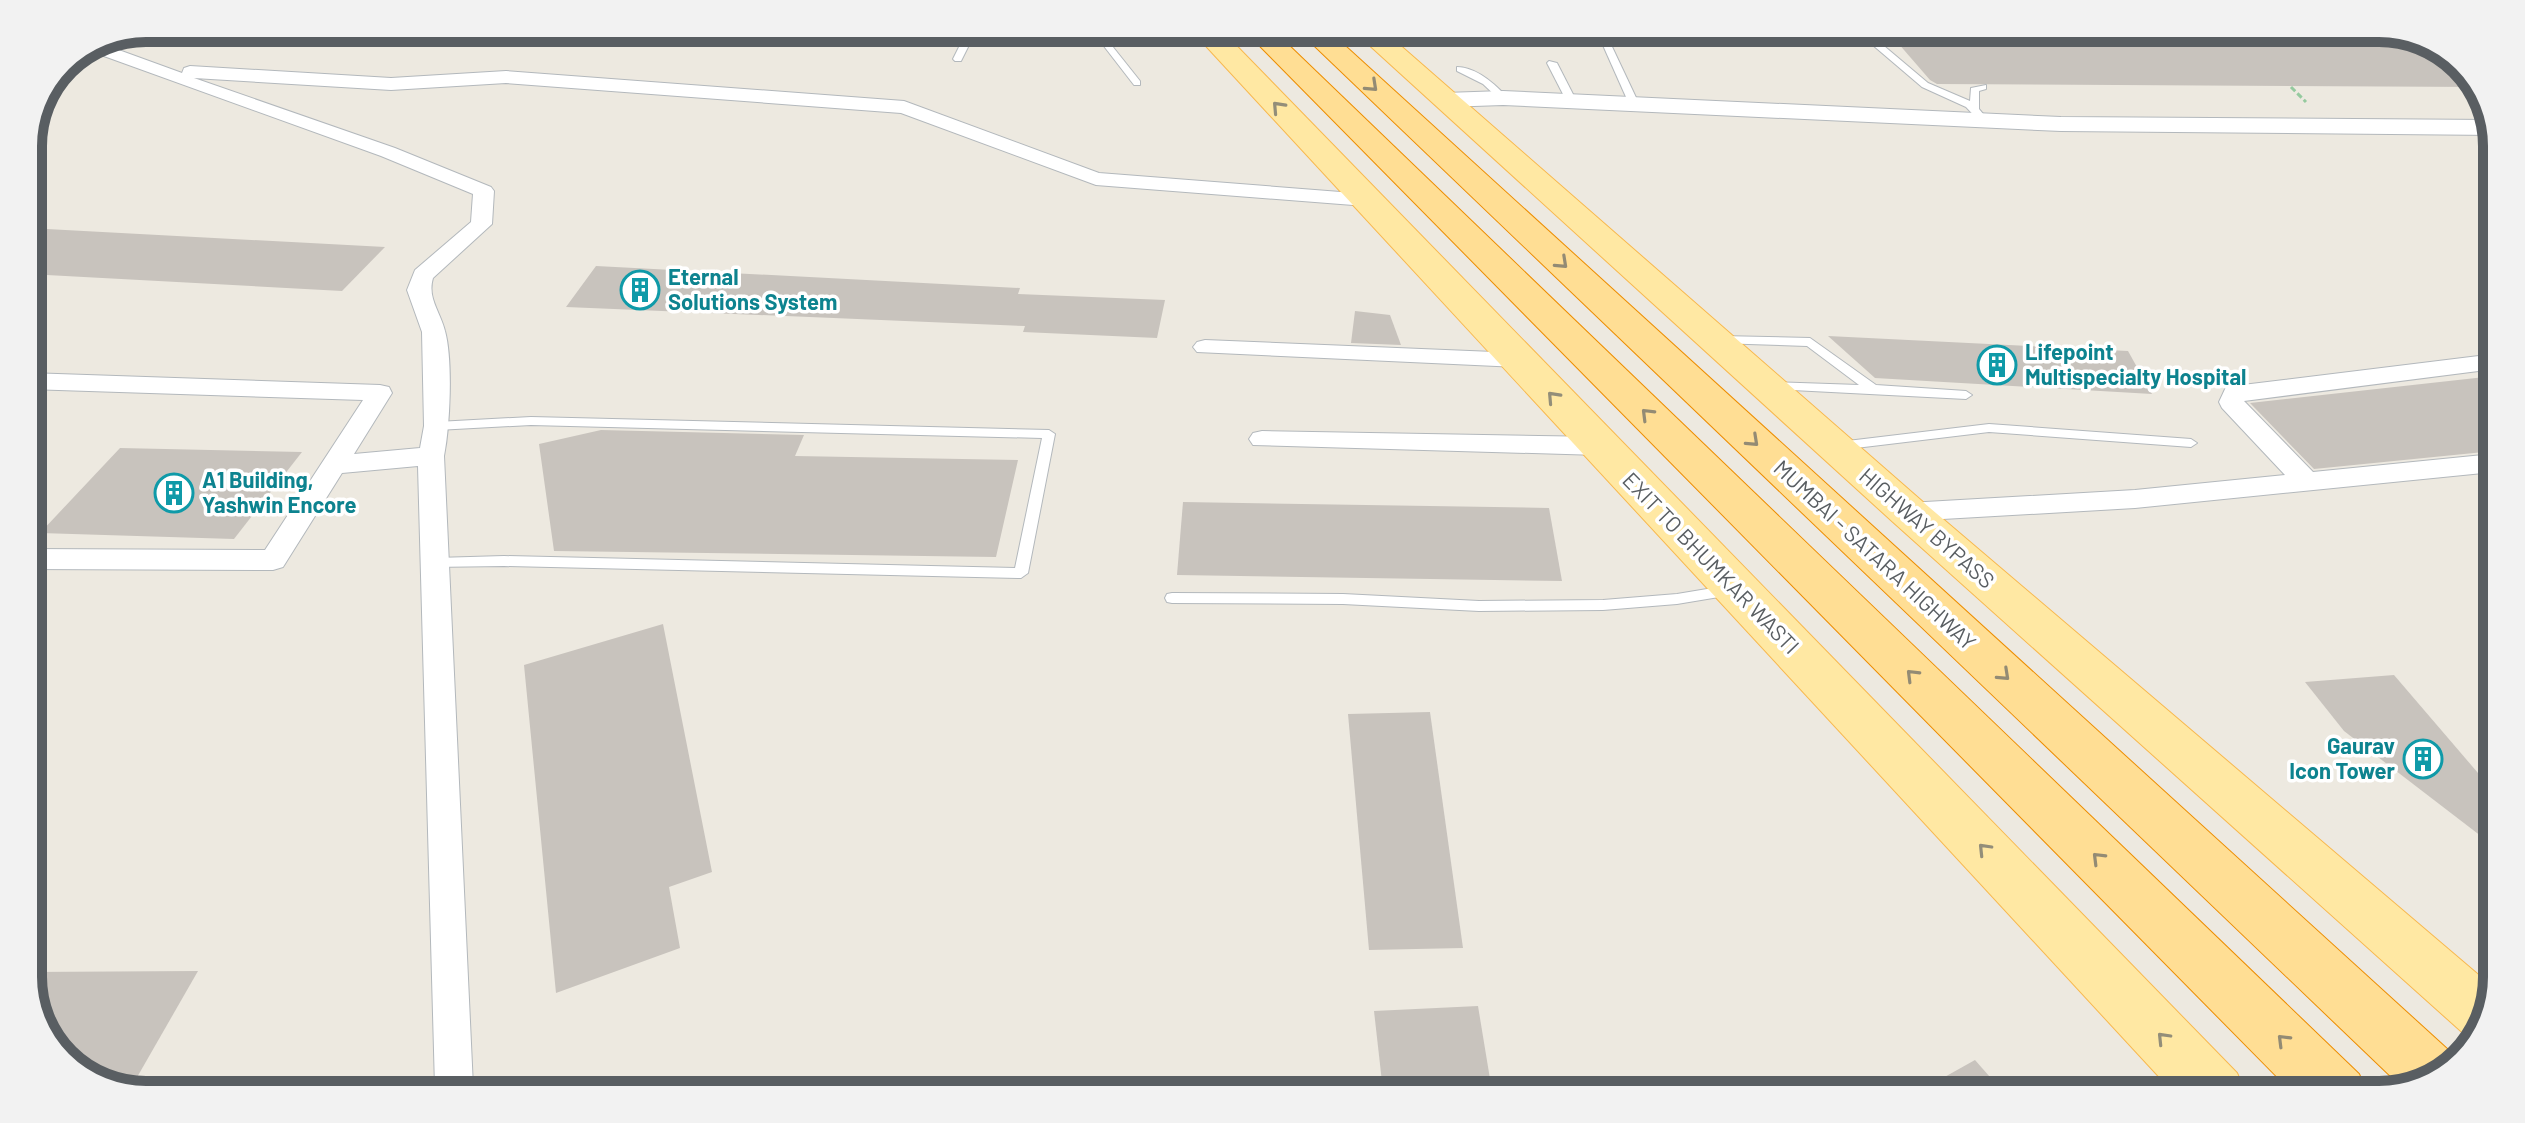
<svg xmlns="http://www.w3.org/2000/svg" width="2525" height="1123" font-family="Barlow,sans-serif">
<rect width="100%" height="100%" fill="#ede9e0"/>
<g fill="#c8c3bd">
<path d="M1891,35L2425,37L2477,80L2479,87L1937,84L1930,80Z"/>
<path d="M28,228L385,247L342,291L28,274Z"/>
<path d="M596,266L1020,288L1018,294L1165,300L1157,338L1023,332L1025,326L566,307Z"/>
<path d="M1355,311L1390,315L1401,345L1351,343Z"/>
<path d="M1828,336L2128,351L2152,394L1875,378Z"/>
<path d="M2494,376V451L2314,469L2250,403Z"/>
<path d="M601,430L804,435L795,456L1018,460L996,557L554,551L539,444Z"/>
<path d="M120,448L302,452L234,539L40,533Z"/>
<path d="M1183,502L1549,508L1562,581L1177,575Z"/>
<path d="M663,624L712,872L669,887L680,948L556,993L524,665Z"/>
<path d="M2394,675L2490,787V843L2344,731L2305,682Z"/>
<path d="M1430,712L1463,948L1369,950L1348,714Z"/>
<path d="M198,971L132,1086H100L52,1048L28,985V972Z"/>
<path d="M1478,1006L1492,1091H1383L1374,1011Z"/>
<path d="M1975,1060L2004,1093H1916Z"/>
</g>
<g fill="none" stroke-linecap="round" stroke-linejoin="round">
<defs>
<g id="service">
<path d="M751,30H760L752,38L748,35Z"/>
<path d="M967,31H976L961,61H955L953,59Z"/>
<path d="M1093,32H1101L1140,81V85H1134Z"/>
<path d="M1598,34H1606L1640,106L1638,108L1630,106Z"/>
<path d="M1861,35H1871L1928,83L1970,101L1971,88L1986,85V89L1979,91V109L1989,121L1981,123L1966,107L1922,87Z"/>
<path d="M1549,61L1557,63L1577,102L1575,104L1567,102L1547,63Z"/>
<path d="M1457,67C1476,67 1495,84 1508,98L1500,100L1483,84L1457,71Z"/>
<path d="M1720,336L1810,338L1876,385L1966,391L1972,395L1966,399L1773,389L1767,385L1769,382L1859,385L1807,346L1716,343V337Z"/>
<path d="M531,417L1049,430L1055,434L1028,573L1021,578L504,566L431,567L429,563L431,559L436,558L504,556L1015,568L1042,438L531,425L437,430L431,426L437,422Z"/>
<path d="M1989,424L2191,439L2197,443L2191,447L1989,432L1839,450L1833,446L1839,442Z"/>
<path d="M1731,585L1738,590L1731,595L1677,604L1603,610L1479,611L1343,604L1172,603L1167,602L1165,598L1167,594L1172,593L1343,594L1479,601L1603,600L1677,594Z"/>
</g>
<g id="minor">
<path d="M105,45L182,73L184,68L190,66L391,78L506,71L904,101L1099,173L1366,194L1376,200L1366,206L1096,185L901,113L506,83L391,90L194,78L395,148L491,187L494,191L492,224L433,278C427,298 440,311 445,331C453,360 450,426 444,456L473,1087H435L418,466L342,473L283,567L273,570L28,569V549L265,550L363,400L28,389V373L380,385L389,387L392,393L354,454L420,448L424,426L422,332L407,290L415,270L471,222L473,194L381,156L90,51Z"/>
<path d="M1205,340L1518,353L1526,355L1530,360L1526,365L1518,367L1197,352L1193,347L1197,342Z"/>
<path d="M2495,354L2494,369L2244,401L2313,472L2493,454V472L2135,508L1908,521L1898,519L1894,512L1898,505L1908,503L2135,490L2285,475L2222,408L2219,402L2226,387Z"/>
<path d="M1262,431L1599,437L1608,440L1612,446L1608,452L1599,455L1253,445L1249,439L1253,433Z"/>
</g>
<path id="tertiary" d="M1503,91L2061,117L2491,120L2495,135L2061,131L1503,105L1445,107L1436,105L1433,100L1436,95L1445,93Z"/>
<g id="primary">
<path d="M1193,32H1223L2237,1073L2246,1094H2175Z"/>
<path d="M1356,33H1386L1923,502L2488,983V1023L2472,1041L1893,522Z"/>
</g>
<g id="trunk">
<path d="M1246,32L1276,33L2359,1074L2368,1095H2295Z"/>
<path d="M1301,33H1331L2456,1057L2444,1075L2403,1088Z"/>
</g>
</defs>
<use href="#service" stroke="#b3b8bc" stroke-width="2"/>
<use href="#minor" stroke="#b3b8bc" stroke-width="2"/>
<use href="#tertiary" stroke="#b3b8bc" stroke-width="2"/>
<use href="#primary" stroke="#f8b84e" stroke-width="2"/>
<use href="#trunk" stroke="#ed8d00" stroke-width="2"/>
<path stroke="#95ca9f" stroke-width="3" stroke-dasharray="6 3" stroke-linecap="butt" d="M2291,87L2306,102"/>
<use href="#service" fill="#fff" fill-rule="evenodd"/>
<use href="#minor" fill="#fff" fill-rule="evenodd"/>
<use href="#tertiary" fill="#fff" fill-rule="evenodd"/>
<use href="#primary" fill="#ffe8a3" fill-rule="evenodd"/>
<use href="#trunk" fill="#ffde94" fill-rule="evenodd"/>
</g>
<defs><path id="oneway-chevron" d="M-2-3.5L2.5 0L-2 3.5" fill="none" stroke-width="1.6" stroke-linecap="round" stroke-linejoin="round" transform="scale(2)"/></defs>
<g stroke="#938b74">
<use href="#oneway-chevron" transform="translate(1372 86) rotate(43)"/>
<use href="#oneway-chevron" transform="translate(1562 263) rotate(43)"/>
<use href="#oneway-chevron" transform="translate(1647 414) rotate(-135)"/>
<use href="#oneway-chevron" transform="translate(1753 441) rotate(43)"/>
<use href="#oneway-chevron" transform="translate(1912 675) rotate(-135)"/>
<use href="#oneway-chevron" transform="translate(2004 675) rotate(43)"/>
<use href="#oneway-chevron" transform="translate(2098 858) rotate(-135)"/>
<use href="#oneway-chevron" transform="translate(2283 1040) rotate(-135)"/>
</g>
<g stroke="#938e79">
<use href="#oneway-chevron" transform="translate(1278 107) rotate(-133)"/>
<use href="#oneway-chevron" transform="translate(1553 397) rotate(-133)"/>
<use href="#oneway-chevron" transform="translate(1984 849) rotate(-134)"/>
<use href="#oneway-chevron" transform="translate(2163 1038) rotate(-134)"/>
</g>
<defs>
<symbol id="building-ring" viewBox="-11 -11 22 22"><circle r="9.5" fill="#fff" stroke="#0f9aa8" stroke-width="1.5"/><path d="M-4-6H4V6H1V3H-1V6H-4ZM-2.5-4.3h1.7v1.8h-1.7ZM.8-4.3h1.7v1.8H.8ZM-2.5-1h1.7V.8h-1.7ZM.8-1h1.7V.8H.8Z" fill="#0f9aa8"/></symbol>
</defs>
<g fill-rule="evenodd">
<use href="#building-ring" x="618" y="268" width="44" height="44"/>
<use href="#building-ring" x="1975" y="343" width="44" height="44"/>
<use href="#building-ring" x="152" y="471" width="44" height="44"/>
<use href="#building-ring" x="2401" y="737" width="44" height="44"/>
</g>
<g text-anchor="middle" stroke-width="7" stroke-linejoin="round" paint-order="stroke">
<g font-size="22" font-weight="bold" fill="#0d838f" stroke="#fff" text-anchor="start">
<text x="668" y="285">Eternal<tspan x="668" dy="25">Solutions System</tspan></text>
<text x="2025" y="360">Lifepoint<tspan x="2025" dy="25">Multispecialty Hospital</tspan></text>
<text x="202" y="488">A1 Building,<tspan x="202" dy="25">Yashwin Encore</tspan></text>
<text x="2395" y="754" text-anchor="end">Gaurav<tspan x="2395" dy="25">Icon Tower</tspan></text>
</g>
<g font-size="22" fill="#595e62" stroke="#fff">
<text transform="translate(1927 528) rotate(41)" y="8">HIGHWAY BYPASS</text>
<text transform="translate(1875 555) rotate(43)" y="8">MUMBAI - SATARA HIGHWAY</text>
<text transform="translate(1711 563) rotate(46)" y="8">EXIT TO BHUMKAR WASTI</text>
</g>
</g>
<path d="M0 0H2525V1123H0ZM146 42H2379A104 104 0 0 1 2483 146V977A104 104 0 0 1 2379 1081H146A104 104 0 0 1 42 977V146A104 104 0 0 1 146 42Z" fill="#f2f2f2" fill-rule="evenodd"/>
<path fill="none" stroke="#595e62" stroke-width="10" d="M146 42H2379A104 104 0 0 1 2483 146V977A104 104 0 0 1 2379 1081H146A104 104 0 0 1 42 977V146A104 104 0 0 1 146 42Z"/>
</svg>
